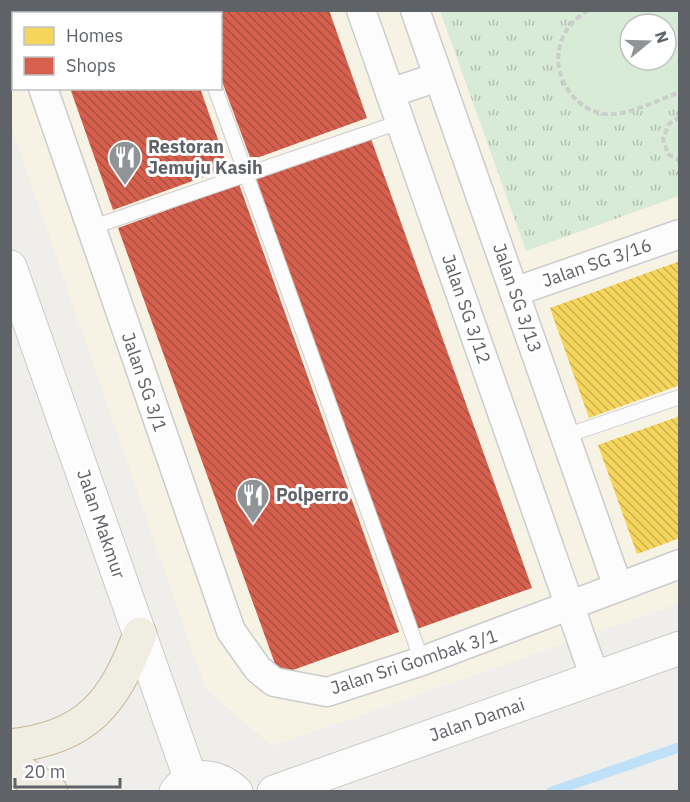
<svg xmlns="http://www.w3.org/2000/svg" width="690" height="802" font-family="'IBM Plex Sans',sans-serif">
<defs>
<pattern id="park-tufts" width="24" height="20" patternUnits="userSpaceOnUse" patternTransform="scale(1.5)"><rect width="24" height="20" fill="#d8ebd6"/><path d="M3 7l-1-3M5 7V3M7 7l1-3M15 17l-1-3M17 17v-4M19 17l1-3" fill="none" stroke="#b2c2b1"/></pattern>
<pattern id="homes-back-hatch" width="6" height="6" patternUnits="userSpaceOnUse" patternTransform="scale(1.5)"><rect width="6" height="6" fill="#f6d55c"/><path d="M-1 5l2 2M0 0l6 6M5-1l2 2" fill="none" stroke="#cab050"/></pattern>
<pattern id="shops-back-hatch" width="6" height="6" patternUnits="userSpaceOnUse" patternTransform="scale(1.5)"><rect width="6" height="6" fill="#d6604d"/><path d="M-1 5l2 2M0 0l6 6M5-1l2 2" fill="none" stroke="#a85042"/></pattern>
</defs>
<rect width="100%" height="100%" fill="#efeeea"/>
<path fill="#f7f3e4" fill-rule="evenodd" d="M10,11H679V603L272,746L205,688L11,126ZM14,14H220V88H14ZM630,24H666V60H630Z"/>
<g fill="#d8ebd6" fill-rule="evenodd">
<path d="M588,11H679V92C657,100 629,116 605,114C570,109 548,68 563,37C568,25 578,17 588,11ZM630,24H666V60H630Z"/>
<path d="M679,117V161L668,154L663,139L669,124Z"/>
</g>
<path fill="url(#park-tufts)" d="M440,11H588C578,17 568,25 563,37C548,68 570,109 605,114C629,116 657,100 679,92V117L669,124L663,139L668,153L679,161V196L526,251Z"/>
<g fill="url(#homes-back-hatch)">
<path d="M680,261V385L589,418L550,308Z"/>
<path d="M680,416V538L637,554L598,445Z"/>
</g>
<g fill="url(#shops-back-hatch)">
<path d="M42,10H172L173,14H43Z"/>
<path d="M197,10H329L367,118L251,160L220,76V14H198Z"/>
<path d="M70,88H200L228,168L113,210Z"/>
<path d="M370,136L532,588L417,629L256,178Z"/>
<path d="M239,184L399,632L279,675L118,228Z"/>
</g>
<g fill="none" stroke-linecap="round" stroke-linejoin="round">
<path stroke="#bfe0f9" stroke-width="10" d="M551,792L680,747"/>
<defs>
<g id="lane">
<path d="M189,10L190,14"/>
<path d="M215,88L422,661"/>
<path d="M90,228L400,122"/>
<path d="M565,436L680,397"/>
</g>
<g id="street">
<path d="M16,10L17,14"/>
<path d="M361,10L595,678"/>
<path d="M415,10L618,587"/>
<path d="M43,88L231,631L258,669L274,682L327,692L422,661L680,564"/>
<path d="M390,93L438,77"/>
<path d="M514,292L680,234"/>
</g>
<g id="secondary">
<path d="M10,267L191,780"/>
<path d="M176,792C192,770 219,776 236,792"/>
<path d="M274,792L680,648"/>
</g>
<g id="highway">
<path d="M10,746C87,738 114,703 140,634"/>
<path d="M10,764L51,792"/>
</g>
</defs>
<use href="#lane" stroke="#cbcccc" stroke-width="16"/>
<use href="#street" stroke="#cbcccc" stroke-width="31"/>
<use href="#secondary" stroke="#cacacb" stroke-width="35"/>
<use href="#highway" stroke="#c8b996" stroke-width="35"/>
<g stroke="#cacfcc" stroke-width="4" stroke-dasharray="6 3" stroke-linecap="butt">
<path d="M588,10C578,17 568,25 563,37C548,68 570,109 605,114C629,116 657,100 680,92"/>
<path d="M680,117L669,124L663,139L668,154L680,161"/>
</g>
<use href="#lane" stroke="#fdfcfc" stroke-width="14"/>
<use href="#street" stroke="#fdfcfc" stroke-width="28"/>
<use href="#secondary" stroke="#fdfcfc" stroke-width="33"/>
<use href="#highway" stroke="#f0ede3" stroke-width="33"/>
</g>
<defs>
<symbol id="restaurant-pin" viewBox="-11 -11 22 30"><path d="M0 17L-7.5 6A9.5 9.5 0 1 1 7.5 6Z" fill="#919496" stroke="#fff"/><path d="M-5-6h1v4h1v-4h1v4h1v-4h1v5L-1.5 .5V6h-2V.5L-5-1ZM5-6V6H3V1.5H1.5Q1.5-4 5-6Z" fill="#fff"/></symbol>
</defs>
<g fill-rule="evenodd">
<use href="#restaurant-pin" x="106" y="138" width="38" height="52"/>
<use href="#restaurant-pin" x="234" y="476" width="38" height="52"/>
</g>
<g text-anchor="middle" stroke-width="6" stroke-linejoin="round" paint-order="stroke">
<g font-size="18" font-weight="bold" fill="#5f6368" stroke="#fff" text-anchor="start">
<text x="148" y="153">Restoran<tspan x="148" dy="21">Jemuju Kasih</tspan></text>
<text x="276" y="501">Polperro</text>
</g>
<g font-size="18" fill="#5f6368" stroke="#fff">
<text transform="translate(597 263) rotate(-19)" y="6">Jalan SG 3/16</text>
<text transform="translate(517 298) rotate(71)" y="6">Jalan SG 3/13</text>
<text transform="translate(466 309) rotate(71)" y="6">Jalan SG 3/12</text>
<text transform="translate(144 382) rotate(71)" y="6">Jalan SG 3/1</text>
<text transform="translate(101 524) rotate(71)" y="6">Jalan Makmur</text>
<text transform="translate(414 662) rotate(-18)" y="6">Jalan Sri Gombak 3/1</text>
<text transform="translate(477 720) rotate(-19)" y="6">Jalan Damai</text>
</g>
</g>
<rect width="690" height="802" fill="none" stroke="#5f6368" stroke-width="24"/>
<rect x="12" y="12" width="210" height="78" fill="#ffffff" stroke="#bfc1c3" stroke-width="1.5"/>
<rect x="24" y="27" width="30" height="18" fill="#f6d55c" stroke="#bfc1c3" stroke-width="1.5"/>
<text x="66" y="42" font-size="18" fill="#5f6368">Homes</text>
<rect x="24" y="57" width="30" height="18" fill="#d6604d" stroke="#bfc1c3" stroke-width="1.5"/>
<text x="66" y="72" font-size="18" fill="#5f6368">Shops</text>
<g transform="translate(648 42) rotate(71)"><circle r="28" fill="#ffffff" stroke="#bfc1c3" stroke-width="1.5"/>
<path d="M0-4.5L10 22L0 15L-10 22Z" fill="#919496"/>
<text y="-9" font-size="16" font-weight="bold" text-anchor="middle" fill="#5f6368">N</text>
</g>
<path d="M15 778v9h105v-9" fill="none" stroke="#5f6368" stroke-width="3"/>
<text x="24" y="778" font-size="18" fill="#5f6368" stroke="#ffffff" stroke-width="4.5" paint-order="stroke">20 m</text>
</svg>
